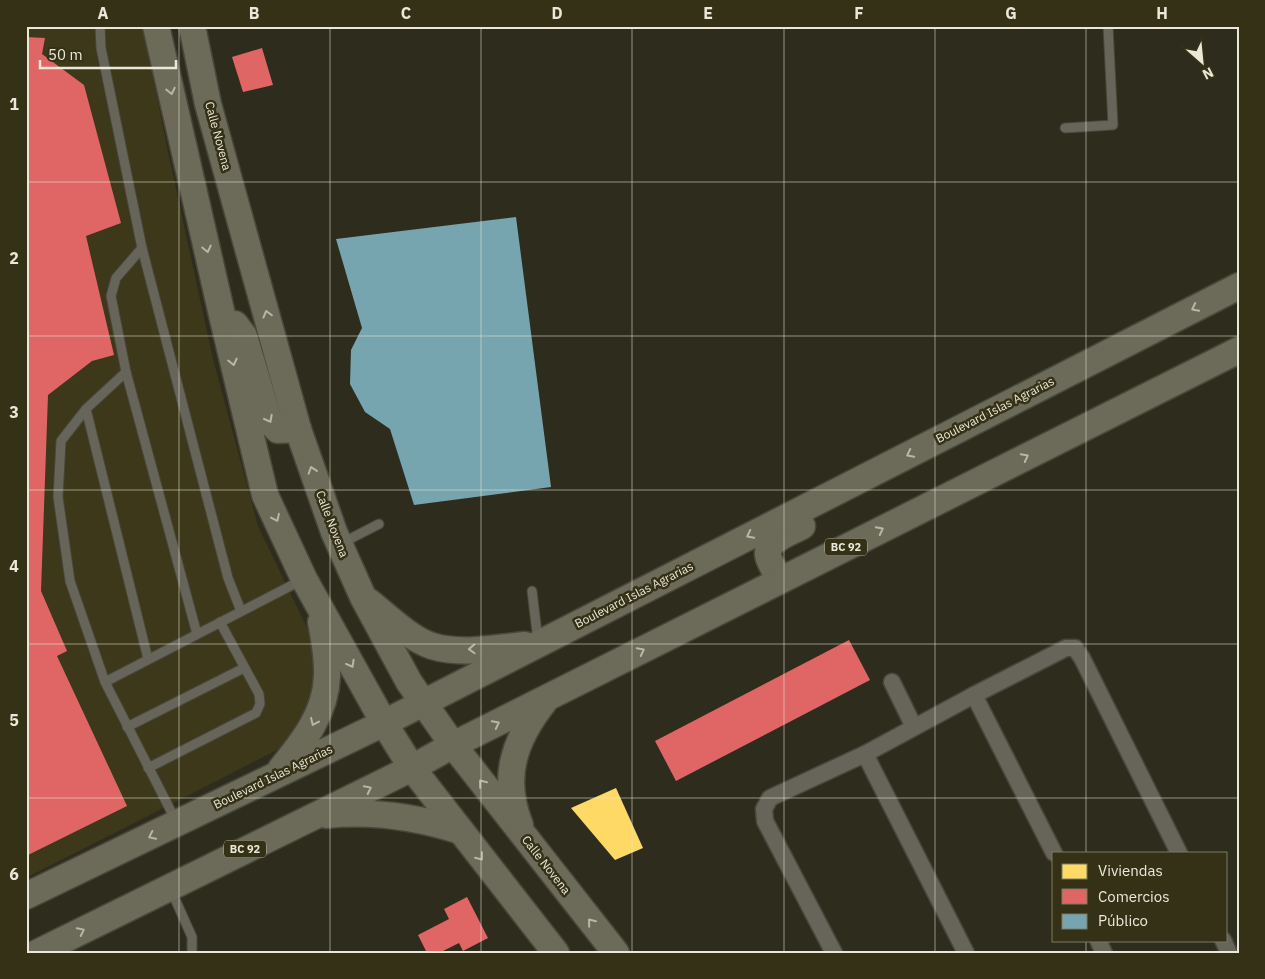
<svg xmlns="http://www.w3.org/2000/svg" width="1265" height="979" font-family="'IBM Plex Sans',sans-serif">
<rect width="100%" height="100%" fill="#2e2c1d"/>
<path fill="#3c3819" d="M26,26H143L167,147L213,359L258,526L310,634L320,689L285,746L26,878Z"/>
<path fill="#ffd966" d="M616,788L643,848L615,860L571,808Z"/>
<g fill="#e06666">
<path d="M26,37L45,38L42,54L84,85L121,223L86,236L114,355L92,361L48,395L41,591L67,651L57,656L127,806L26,856Z"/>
<path d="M262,48L273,85L243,92L232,57Z"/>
<path d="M849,640L870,680L676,781L655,741Z"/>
<path d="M467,897L488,938L463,951L459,943L439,953H427L418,935L449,919L444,909Z"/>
</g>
<path fill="#76a5af" d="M516,217L551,487L414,505L390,429L365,412L350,384L351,350L362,328L336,239Z"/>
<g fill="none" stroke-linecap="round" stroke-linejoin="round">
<defs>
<g id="lane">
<path d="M100,26L101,48L142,248L116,278L111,296L126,372L86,409L61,441L58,497L70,581L105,682L176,821"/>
<path d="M1065,128L1113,125L1108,26"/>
<path d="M142,248L228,578L241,611"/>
<path d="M126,372L197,634"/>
<path d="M86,409L148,659"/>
<path d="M342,543L379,524"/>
<path d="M532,591L538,641"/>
<path d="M105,682L302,580"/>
<path d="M127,727L244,668"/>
<path d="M148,768L256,713L260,704L259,694L220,622"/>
<path d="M171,890L192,937V953"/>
</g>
<g id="street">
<path d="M892,682L914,727"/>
<path d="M974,695L1054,853"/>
<path d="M865,754L966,953"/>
<path d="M1098,940L1104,953"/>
<path d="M1223,940L1229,953"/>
<path d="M834,953L765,821L764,809L770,798L865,754L974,695L1066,648H1075L1082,658L1179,853"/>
</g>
<g id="primary">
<path d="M156,26L222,315L265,495L304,579L384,723L412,768L556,953"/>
<path d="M192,26L208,104L298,429L334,532L363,597L409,682L453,745L616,953"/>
<path d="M235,324L244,336L269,421L278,430L298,429"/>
<path d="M780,580C777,573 769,563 768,555C766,540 792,532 802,526"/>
<path d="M368,601C386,615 410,639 432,646C461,655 495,648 525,645"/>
<path d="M281,769C303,742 326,713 327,676C328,658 324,639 321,622"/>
<path d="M326,815C373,810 417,817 461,831"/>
<path d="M520,825C501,778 514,740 544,702"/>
<path d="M26,896L384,723L1239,286"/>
<path d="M37,953L412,768L453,745L1239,350"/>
</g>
</defs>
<use href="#lane" stroke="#48473b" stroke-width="11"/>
<use href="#street" stroke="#48473b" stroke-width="19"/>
<use href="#primary" stroke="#48473b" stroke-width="29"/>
<use href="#lane" stroke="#67655a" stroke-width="9"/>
<use href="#street" stroke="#67655a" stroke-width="16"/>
<use href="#primary" stroke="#6c6a59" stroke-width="26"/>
</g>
<defs><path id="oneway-chevron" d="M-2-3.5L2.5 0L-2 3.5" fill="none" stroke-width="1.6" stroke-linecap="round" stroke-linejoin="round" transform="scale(1.25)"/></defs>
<g stroke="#b8b6a6">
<use href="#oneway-chevron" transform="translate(171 91) rotate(77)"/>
<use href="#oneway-chevron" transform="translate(207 249) rotate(77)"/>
<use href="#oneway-chevron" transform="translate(1195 308) rotate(153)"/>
<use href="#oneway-chevron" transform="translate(267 314) rotate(-105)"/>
<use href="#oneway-chevron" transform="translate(233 362) rotate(77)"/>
<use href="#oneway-chevron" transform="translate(269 419) rotate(62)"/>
<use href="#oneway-chevron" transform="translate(910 454) rotate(153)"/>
<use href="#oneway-chevron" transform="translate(1025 457) rotate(-27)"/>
<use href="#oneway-chevron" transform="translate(312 470) rotate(-109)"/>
<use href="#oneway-chevron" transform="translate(276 518) rotate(65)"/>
<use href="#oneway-chevron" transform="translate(880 530) rotate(-27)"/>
<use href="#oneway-chevron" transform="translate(750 535) rotate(153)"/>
<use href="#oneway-chevron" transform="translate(472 649) rotate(178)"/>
<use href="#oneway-chevron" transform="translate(641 651) rotate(-27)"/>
<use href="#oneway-chevron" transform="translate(351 664) rotate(61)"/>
<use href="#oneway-chevron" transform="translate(314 722) rotate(115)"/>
<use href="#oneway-chevron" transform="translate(496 724) rotate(-27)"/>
<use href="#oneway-chevron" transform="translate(482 783) rotate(-128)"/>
<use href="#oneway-chevron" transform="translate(368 789) rotate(-26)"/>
<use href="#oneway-chevron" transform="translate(152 836) rotate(154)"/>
<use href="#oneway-chevron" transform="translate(480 857) rotate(52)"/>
<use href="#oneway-chevron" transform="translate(591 922) rotate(-129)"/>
<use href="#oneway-chevron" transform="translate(81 931) rotate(-26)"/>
</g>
<path fill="none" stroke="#eae9d9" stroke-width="1" stroke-opacity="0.55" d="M179,26V953M330,26V953M481,26V953M632,26V953M784,26V953M935,26V953M1086,26V853M26,182H1239M26,336H1239M26,490H1239M26,644H1239M26,798H1239M1086,940V953"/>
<g text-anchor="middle" stroke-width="5" stroke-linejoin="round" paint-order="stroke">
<g fill="#343117" stroke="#b3b29f" stroke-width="1">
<rect x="825" y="538.5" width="42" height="17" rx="4"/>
<rect x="224" y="840.5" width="42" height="17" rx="4"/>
</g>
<g font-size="11" font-weight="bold" fill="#eae9d9">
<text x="846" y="551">BC 92</text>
<text x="245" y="853">BC 92</text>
</g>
<g font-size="12" fill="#eae9d9" stroke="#343117">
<text transform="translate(218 136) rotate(75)" y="4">Calle Novena</text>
<text transform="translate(995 410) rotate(-27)" y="4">Boulevard Islas Agrarias</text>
<text transform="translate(332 524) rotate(69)" y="4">Calle Novena</text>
<text transform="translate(634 595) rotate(-27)" y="4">Boulevard Islas Agrarias</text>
<text transform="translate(273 777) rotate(-26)" y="4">Boulevard Islas Agrarias</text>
<text transform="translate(546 865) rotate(52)" y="4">Calle Novena</text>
</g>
</g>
<rect width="1265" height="979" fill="none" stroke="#343117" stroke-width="55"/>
<rect x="1052" y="852" width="175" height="90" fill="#343117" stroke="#7d7b65"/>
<rect x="1062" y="864" width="25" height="15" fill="#ffd966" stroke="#7d7b65"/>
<text x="1098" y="876" font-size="15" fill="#eae9d9">Viviendas</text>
<rect x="1062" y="889" width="25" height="15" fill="#e06666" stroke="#7d7b65"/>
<text x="1098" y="902" font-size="15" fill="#eae9d9">Comercios</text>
<rect x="1062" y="914" width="25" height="15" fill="#76a5af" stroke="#7d7b65"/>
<text x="1098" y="926" font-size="15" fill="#eae9d9">Público</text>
<g transform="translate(1202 62) rotate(153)" stroke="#343117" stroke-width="4" paint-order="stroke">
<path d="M0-4L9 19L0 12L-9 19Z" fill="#eae9d9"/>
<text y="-8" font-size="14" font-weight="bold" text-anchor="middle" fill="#eae9d9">N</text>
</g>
<path d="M40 60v8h136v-8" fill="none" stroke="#eae9d9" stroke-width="2.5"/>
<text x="48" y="60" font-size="15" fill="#eae9d9" stroke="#343117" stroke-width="4" paint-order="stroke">50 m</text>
<rect x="28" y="28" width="1210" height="924" fill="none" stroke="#eae9d9" stroke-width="2"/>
<g font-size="16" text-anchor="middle" font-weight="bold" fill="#eae9d9">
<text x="103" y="19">A</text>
<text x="254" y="19">B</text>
<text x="406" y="19">C</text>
<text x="557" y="19">D</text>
<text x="708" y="19">E</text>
<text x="859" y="19">F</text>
<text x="1011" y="19">G</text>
<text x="1162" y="19">H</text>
<text x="14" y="110">1</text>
<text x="14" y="264">2</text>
<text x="14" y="418">3</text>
<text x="14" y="572">4</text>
<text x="14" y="726">5</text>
<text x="14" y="880">6</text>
</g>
</svg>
